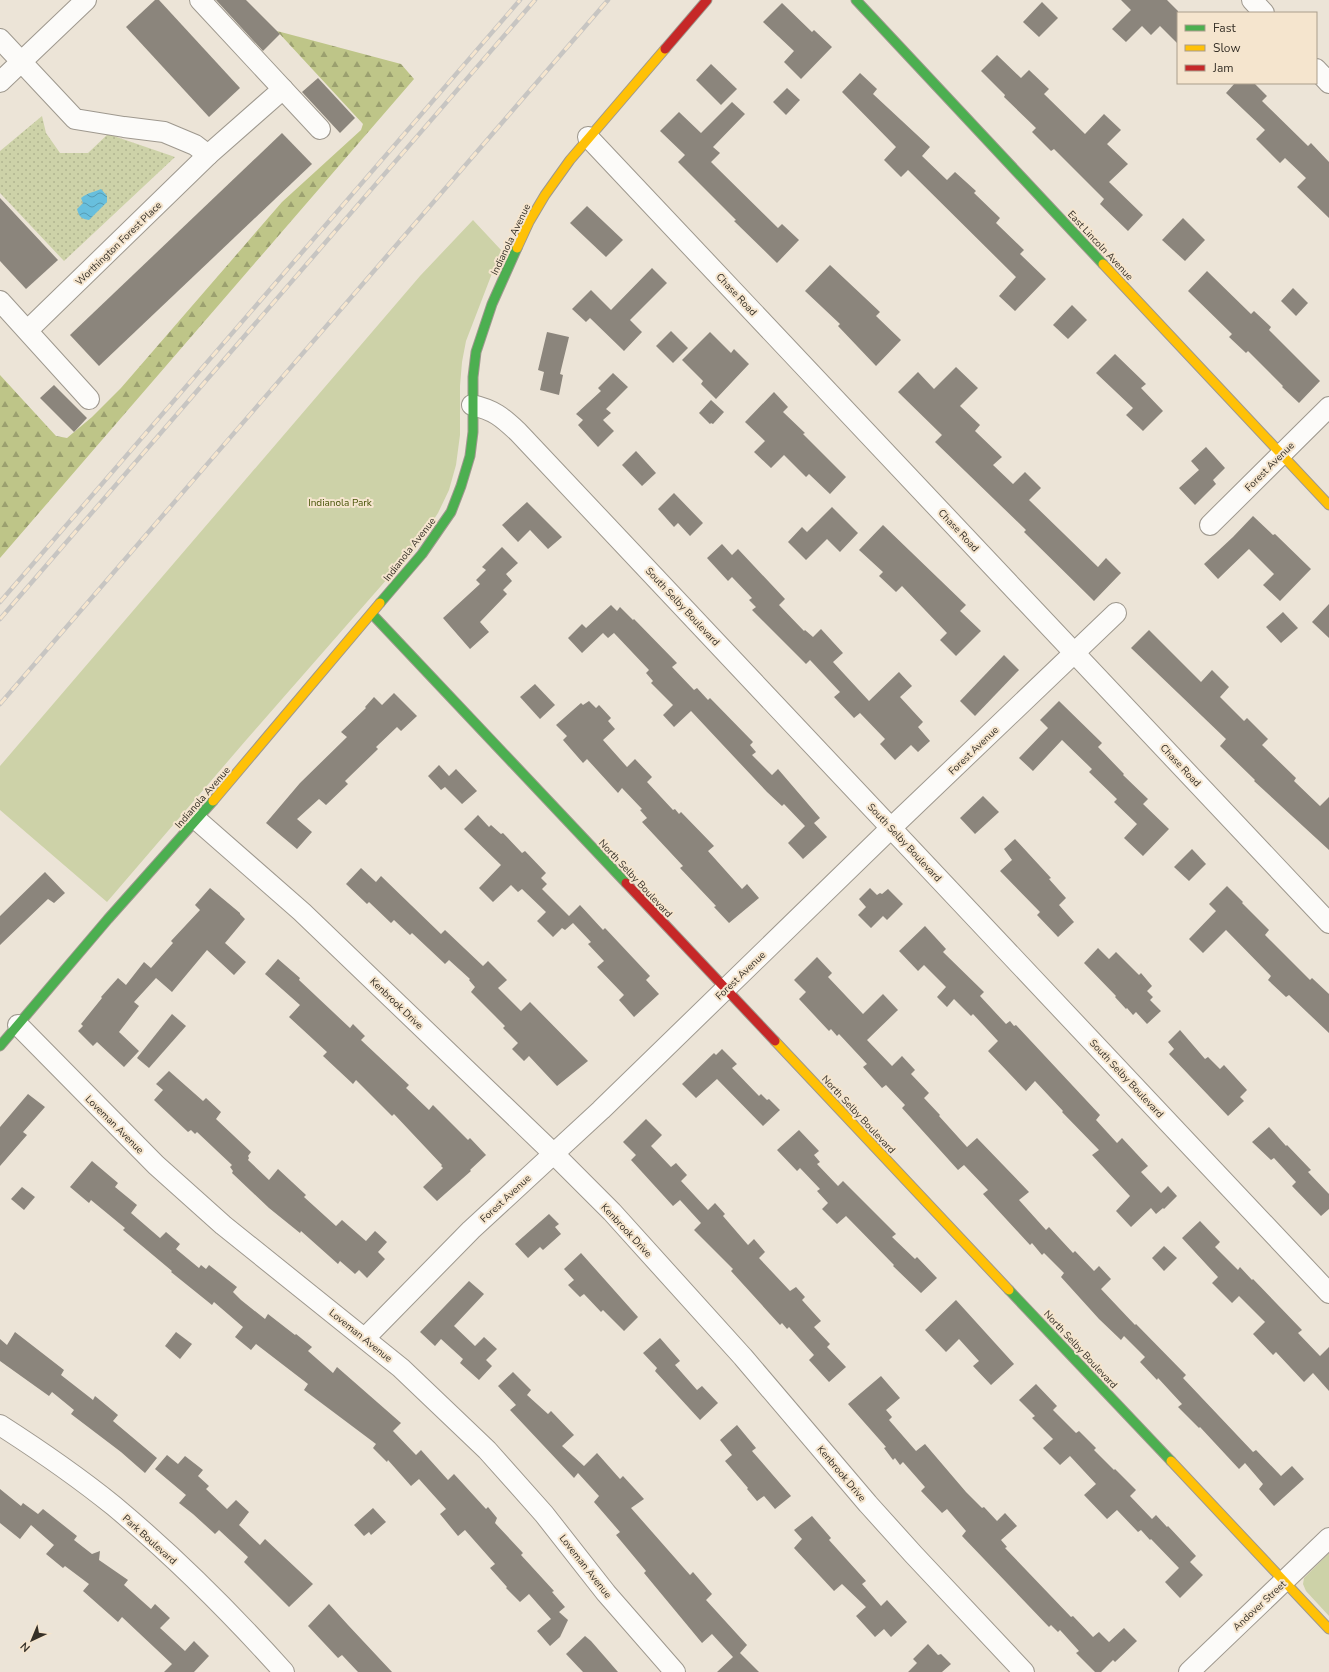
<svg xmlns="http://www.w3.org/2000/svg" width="1329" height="1672" font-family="'Nunito Sans',sans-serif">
<defs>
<pattern id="grass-dots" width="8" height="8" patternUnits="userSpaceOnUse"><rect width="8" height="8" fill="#cdd2a8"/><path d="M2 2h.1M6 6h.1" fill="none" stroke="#b1b591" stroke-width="1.8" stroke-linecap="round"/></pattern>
<pattern id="forest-firs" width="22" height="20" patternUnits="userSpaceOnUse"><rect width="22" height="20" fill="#bec588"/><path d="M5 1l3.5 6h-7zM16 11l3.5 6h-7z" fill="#9ba06f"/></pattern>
<pattern id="water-waves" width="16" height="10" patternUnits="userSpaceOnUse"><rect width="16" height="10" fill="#68bfdd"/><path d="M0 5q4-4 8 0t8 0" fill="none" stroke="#569cb3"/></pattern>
</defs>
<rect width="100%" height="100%" fill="#ece4d7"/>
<path fill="url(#grass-dots)" d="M42,116L46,133L60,153H88L108,134L175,157L64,261L0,193V151Z"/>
<path fill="url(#forest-firs)" d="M277,31L401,64L414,79L0,558V375L56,436L67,438L92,417L121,388L282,202L361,130L363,124Z"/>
<g fill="#cdd2a8">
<path d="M473,220L501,250L466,341L462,362L460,386V435L456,465L449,490L438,513L416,546L247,739L107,902L0,810V766L420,276Z"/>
<path d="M1329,1553V1616L1306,1591L1303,1584L1304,1578Z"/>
</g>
<path fill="url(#water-waves)" d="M101,189L107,196V202L89,220C82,219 79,217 77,209L83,203L81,198C89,192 92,193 101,189Z"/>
<g fill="#8b857c">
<path d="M155,0H159L240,88L209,117L126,27Z"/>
<path d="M216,0H246L280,34L263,51Z"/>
<path d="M1121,0H1167L1178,11V44L1160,26L1151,35L1142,26L1126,42L1112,29L1131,10Z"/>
<path d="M1042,2L1058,18L1039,37L1023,22Z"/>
<path d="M782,3L812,32L814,30L832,47L801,79L784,62L794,51L763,22Z"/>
<path d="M997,55L1021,78L1029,70L1049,89L1044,94L1085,134L1104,114L1121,130L1107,144L1128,164L1109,182L1143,215L1128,231L1100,204L1104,199L1054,149L1051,151L1032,132L1036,128L1004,97L1005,95L981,71Z"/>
<path d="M711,64L737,89L721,105L696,80Z"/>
<path d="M860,73L877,89L873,94L930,147L922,156L947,180L955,172L976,191L974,193L1000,218L996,223L1024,250L1020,254L1046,279L1015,311L999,296L1016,277L908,170L901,177L884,160L896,147L842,92Z"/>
<path d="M318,78L355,118L340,133L302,92Z"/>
<path d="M1235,83H1254L1267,96L1262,101L1308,146L1311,143L1329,162V218L1297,187L1306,178L1285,158L1280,163L1256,139L1265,130L1226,93Z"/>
<path d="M787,88L800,100L786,115L773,102Z"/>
<path d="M732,102L745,114L713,147L720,153L711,162L778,228L782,224L799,240L777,263L734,221L736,220L678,162L685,155L660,131L679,112L701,133Z"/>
<path d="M282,133L312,164L99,366L70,335Z"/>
<path d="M0,198L58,260L26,289L0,261Z"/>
<path d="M587,206L623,240L606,257L570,223Z"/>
<path d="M1183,218L1205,240L1185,261L1162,240Z"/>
<path d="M830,265L880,312L876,316L901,340L876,366L838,326L840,324L805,291Z"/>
<path d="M652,268L667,283L630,320L642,332L624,351L590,318L586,322L572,309L591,290L611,310Z"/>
<path d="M1207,271L1251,314L1254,311L1271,327L1269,330L1320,381L1299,403L1282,387L1283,386L1248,351L1246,353L1229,337L1232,334L1188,291Z"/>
<path d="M1293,288L1308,303L1296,316L1281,301Z"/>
<path d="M1072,305L1087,320L1068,339L1053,325Z"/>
<path d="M671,331L688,348L673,363L656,346Z"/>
<path d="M547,332L569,337L560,374L563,375L559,395L540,390L544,372L538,370Z"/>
<path d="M710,332L731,353L734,349L749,364L716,399L701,384L703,381L682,360Z"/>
<path d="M1115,354L1146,384L1141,388L1163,411L1143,431L1126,415L1133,408L1096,373Z"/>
<path d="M956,367L978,388L960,406L980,425L975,431L1002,457L993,465L1013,484L1025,472L1041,488L1029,500L1098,567L1106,558L1121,573L1094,601L1024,532L1026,530L935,442L942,435L898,392L918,372L934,389Z"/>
<path d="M613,373L628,387L606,409L611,413L603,420L614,431L598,447L578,425L583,420L576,414L601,391L598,388Z"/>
<path d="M54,385L87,418L74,432L40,398Z"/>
<path d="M774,392L788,407L783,412L805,433L803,434L846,477L830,494L809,474L806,477L784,455L771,468L754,452L765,441L745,422Z"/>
<path d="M711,400L724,412L713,424L711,423L710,424L699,413Z"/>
<path d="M1206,447L1225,468L1213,480L1216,484L1195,505L1179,488L1199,470L1191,461Z"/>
<path d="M636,451L656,473L642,486L622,465Z"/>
<path d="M674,493L703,523L690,536L678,523L674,527L658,509Z"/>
<path d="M527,502L562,537L548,549L530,530L518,542L502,525Z"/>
<path d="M832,507L858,533L840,552L827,539L806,560L788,542L802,527L807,532Z"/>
<path d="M1253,516L1273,535L1275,534L1311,569L1280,601L1263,585L1274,574L1249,549L1218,579L1204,564L1233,537Z"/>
<path d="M883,525L966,605L960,611L981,631L956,656L940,640L947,633L902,586L896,592L879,576L883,572L859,550Z"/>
<path d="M722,544L732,555L738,549L785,599L779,605L804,631L805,630L813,637L821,629L843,653L833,662L869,701L899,672L912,686L900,697L923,722L918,727L930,741L918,752L911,745L895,760L880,744L885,739L860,713L854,718L834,697L840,692L810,660L806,664L752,610L756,607L749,600L752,598L732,577L728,581L707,558Z"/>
<path d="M502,547L518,563L506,574L512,581L503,590L507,594L480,622L489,632L470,649L443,618L480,584L476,580L486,570L482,567Z"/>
<path d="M1329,604V638L1312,622Z"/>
<path d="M611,605L617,611L620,607L633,620L634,619L677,663L672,667L694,690L697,688L708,700L710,698L753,742L750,745L756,752L752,755L772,775L778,769L820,818L814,823L827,837L803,859L788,843L805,826L784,804L782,806L767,792L691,711L674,727L663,715L673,705L651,683L653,681L646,673L649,670L614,633L608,638L603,633L582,653L568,638L582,624L586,628Z"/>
<path d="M1283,612L1298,628L1281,643L1266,627Z"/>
<path d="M1149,630L1201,682L1212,670L1229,687L1220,697L1244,721L1247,718L1268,739L1262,745L1296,778L1294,781L1320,806L1329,797V850L1254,781L1255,780L1220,746L1226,739L1131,648Z"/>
<path d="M1004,655L1019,670L975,716L960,701Z"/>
<path d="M535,684L555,705L540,719L520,697Z"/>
<path d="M394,693L417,716L401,731L397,727L376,747L378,749L345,781L348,784L326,805L319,799L297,819L312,832L297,849L266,823L300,783L347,737L341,732L366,708L365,707L374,697L382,705Z"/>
<path d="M589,701L596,708L599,705L611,718L608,721L615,729L603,740L627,767L635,759L652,777L647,782L673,810L675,809L679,814L681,812L714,846L708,851L742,889L747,884L759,898L729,923L714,907L716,906L680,868L683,866L642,822L647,818L640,810L642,809L622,788L618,793L587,759L583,763L563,740L567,736L556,725L581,703L583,705Z"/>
<path d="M1059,701L1102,743L1098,747L1124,774L1123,775L1148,799L1143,804L1169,829L1143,856L1124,838L1137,824L1114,802L1117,799L1089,772L1092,769L1062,740L1033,771L1019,758L1048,728L1040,720Z"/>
<path d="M439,765L449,776L456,769L477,791L462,804L445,787L441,790L428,776Z"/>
<path d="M983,796L999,812L975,834L960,818Z"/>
<path d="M478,815L489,827L491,825L501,834L503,833L522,853L525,851L546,873L541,878L547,884L542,889L569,916L580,905L603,930L605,928L650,976L646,980L659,994L634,1017L619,1000L624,995L597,967L604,961L588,944L591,942L573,923L565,930L562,928L553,937L537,921L546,912L522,889L518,892L511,885L493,902L479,888L501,865L464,829Z"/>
<path d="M1015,839L1051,878L1049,879L1066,898L1059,905L1074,922L1058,937L1037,915L1040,912L1000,871L1012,860L1004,849Z"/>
<path d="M1192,849L1206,864L1189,881L1174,867Z"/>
<path d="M361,868L376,882L381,876L441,934L445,930L483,966L488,961L507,980L498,988L521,1011L530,1002L588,1061L557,1086L529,1056L524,1061L512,1049L518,1043L503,1028L505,1026L471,992L475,987L469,980L470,979L449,960L445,964L412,933L410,935L394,920L391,923L369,902L367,904L346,884Z"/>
<path d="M45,872L65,893L54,903L48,899L0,945V916Z"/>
<path d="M1227,886L1243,902L1242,903L1269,930L1265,935L1310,980L1312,978L1329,994V1033L1289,995L1286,997L1268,980L1271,976L1226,930L1203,953L1189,939L1216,911L1209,904Z"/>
<path d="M210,888L240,913V914L245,919L225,943L246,962L234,975L207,950L172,992L156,978L134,1002L139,1006L119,1032L139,1051L124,1067L97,1042L93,1046L78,1031L83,1026L81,1024L102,998L101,997L118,978L126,985L144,962L151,968L173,943L171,941L200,910L195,905Z"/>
<path d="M870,888L877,895L880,893L882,894L888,889L903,904L887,920L883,916L871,928L858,915L866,907L859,899Z"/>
<path d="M925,926L946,949L943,952L984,992L980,996L1006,1024L1010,1021L1014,1026L1016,1025L1100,1115L1096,1120L1117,1143L1122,1138L1148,1166L1141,1172L1161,1193L1168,1186L1177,1196L1164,1209L1163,1208L1156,1214L1151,1208L1131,1227L1116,1211L1130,1196L1092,1155L1099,1150L1062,1112L1063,1111L1035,1081L1026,1091L988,1051L998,1041L973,1014L971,1016L954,999L947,1007L937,997L946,987L924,965L918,971L899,951Z"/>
<path d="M1098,948L1109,959L1116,952L1139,975L1141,973L1152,986L1147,991L1153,997L1150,1000L1161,1011L1147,1024L1136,1012L1133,1015L1127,1008L1126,1009L1115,997L1116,996L1084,963Z"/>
<path d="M817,957L832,973L828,977L863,1014L883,994L898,1010L867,1040L892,1066L902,1056L915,1070L911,1074L929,1093L924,1098L940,1115L939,1116L967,1147L977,1138L1029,1192L1019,1200L1046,1230L1049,1227L1073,1253L1075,1251L1094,1271L1099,1266L1111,1279L1101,1289L1135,1325L1136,1324L1186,1375L1183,1378L1253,1452L1256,1450L1281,1476L1292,1466L1304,1479L1274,1506L1259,1489L1263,1484L1245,1463L1239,1469L1200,1427L1199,1428L1178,1407L1182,1404L1158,1378L1157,1380L1140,1362L1145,1357L1124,1336L1121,1340L1099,1319L1061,1277L1064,1273L1044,1253L1042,1255L1032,1243L1030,1245L983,1194L988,1190L964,1165L958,1170L902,1108L905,1105L886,1085L882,1088L863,1067L867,1064L839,1034L837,1036L831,1029L829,1031L799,999L806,992L794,980Z"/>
<path d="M278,959L300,978L299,980L350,1028L353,1024L365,1036L361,1040L409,1085L406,1088L429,1110L433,1105L468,1140L470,1138L486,1155L470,1170L471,1171L437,1201L423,1187L443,1168L441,1166L442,1165L394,1114L392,1116L356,1080L353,1084L323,1056L327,1052L289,1017L300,1005L265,974Z"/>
<path d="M172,1014L186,1026L149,1068L137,1058Z"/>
<path d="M1180,1030L1205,1059L1208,1057L1220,1069L1224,1065L1247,1090L1240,1097L1244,1101L1228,1116L1169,1054L1174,1049L1168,1042Z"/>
<path d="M722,1049L737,1064L732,1068L759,1096L761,1094L767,1100L769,1099L780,1110L763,1126L717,1079L696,1098L682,1084L714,1053L716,1055Z"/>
<path d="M169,1071L203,1101L206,1098L221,1112L216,1119L251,1152L248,1156L249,1158L248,1160L269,1180L278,1169L306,1195L304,1197L336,1226L342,1220L366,1241L375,1231L387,1242L378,1252L385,1259L367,1278L359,1270L355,1274L340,1261L338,1264L301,1231L300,1233L269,1208L232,1173L233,1171L230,1167L232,1165L197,1132L195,1134L191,1130L188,1132L154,1100L163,1090L156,1084Z"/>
<path d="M28,1094L45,1107L23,1132L27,1135L0,1166V1127Z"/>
<path d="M646,1119L662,1135L651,1146L671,1167L676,1163L687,1175L681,1181L708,1210L715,1203L725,1214L723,1216L748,1245L754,1239L765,1252L759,1258L790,1291L796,1287L805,1297L802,1300L821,1321L814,1327L830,1344L827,1347L846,1367L829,1382L809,1360L814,1355L789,1327L787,1329L782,1323L780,1325L731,1271L733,1269L694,1230L701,1223L680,1200L673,1206L631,1160L636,1155L623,1142Z"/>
<path d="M1269,1127L1286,1146L1287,1145L1311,1170L1308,1172L1329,1194V1209L1321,1216L1292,1186L1296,1182L1274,1158L1271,1160L1252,1142Z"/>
<path d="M799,1130L819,1151L814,1155L820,1162L817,1164L838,1186L843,1181L896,1234L892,1237L915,1259L917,1257L937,1278L921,1293L893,1266L894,1265L846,1216L837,1224L822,1209L828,1203L817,1191L820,1189L800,1168L797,1171L777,1150Z"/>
<path d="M92,1161L118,1183L115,1187L137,1205L131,1213L160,1238L166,1232L180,1244L176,1249L199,1268L201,1265L206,1269L209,1265L237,1287L233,1292L241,1300L265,1319L268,1314L295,1335L296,1334L312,1347L308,1351L333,1373L337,1367L401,1423L393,1431L416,1455L421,1450L448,1480L454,1474L486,1509L488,1507L497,1518L495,1523L523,1553L521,1555L554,1591L552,1592L565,1607L559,1612L568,1620L560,1637L550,1646L537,1631L551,1619L529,1594L520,1602L506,1588L507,1587L490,1568L495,1564L465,1530L458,1536L440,1514L446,1509L419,1479L411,1486L388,1460L387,1462L373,1448L376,1444L304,1390L308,1384L256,1344L251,1350L235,1337L243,1327L214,1302L212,1305L171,1272L172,1271L123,1230L125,1228L91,1200L89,1203L70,1187Z"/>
<path d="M22,1187L35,1197L24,1210L11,1199Z"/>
<path d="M549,1214L559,1224L555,1227L561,1234L543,1250L540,1247L528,1258L515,1244Z"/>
<path d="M1200,1221L1220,1242L1215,1247L1238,1270L1240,1267L1252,1280L1253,1279L1302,1330L1298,1333L1320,1356L1329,1347V1391L1313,1373L1304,1382L1276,1352L1273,1355L1253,1334L1265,1322L1239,1296L1232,1303L1212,1283L1218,1277L1182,1238Z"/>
<path d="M1164,1246L1177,1258L1164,1271L1152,1258Z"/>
<path d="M581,1253L638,1317L624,1331L603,1310L601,1312L584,1294L580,1297L568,1285L574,1280L564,1269Z"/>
<path d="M469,1281L484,1294L454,1326L475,1346L484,1337L497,1349L486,1360L492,1366L479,1380L460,1363L463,1359L441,1339L435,1346L420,1332Z"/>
<path d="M956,1300L1014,1364L991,1385L973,1366L979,1361L959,1339L946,1352L925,1330Z"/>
<path d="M15,1332L64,1370L61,1375L93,1400L95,1396L118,1415L113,1421L157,1458L145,1473L121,1452L71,1414L74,1410L52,1392L49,1396L0,1361V1339L7,1345Z"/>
<path d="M176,1332L192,1344L180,1359L165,1346Z"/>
<path d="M660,1338L680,1361L675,1365L697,1390L702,1386L718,1403L700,1420L655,1371L657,1368L643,1353Z"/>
<path d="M513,1372L531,1390L527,1395L548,1414L551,1411L574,1435L562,1446L584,1466L597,1453L620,1479L623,1476L644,1499L631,1508L690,1575L693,1572L712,1594L706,1600L747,1645L740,1653L759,1672H717L733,1657L712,1634L702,1643L644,1573L646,1571L616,1535L620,1532L594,1502L599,1496L578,1473L574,1478L510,1410L516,1405L498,1386Z"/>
<path d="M881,1376L900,1398L886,1410L892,1417L889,1420L916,1451L925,1444L966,1492L982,1508L984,1507L997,1521L1005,1513L1017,1526L1001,1540L1007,1547L1005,1548L1071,1617L1073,1616L1093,1637L1099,1632L1109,1642L1124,1628L1137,1641L1115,1662L1113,1660L1101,1672H1095L1076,1653L1079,1651L1060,1630L1058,1632L1051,1625L1049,1627L962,1536L966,1531L947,1509L942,1513L921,1491L925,1487L903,1462L900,1465L895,1458L893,1460L884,1448L886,1447L848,1404Z"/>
<path d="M1036,1384L1057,1406L1053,1410L1076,1433L1079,1431L1096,1448L1094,1450L1114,1470L1115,1469L1136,1490L1130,1496L1152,1519L1156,1515L1167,1527L1168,1526L1196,1556L1190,1562L1203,1575L1180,1598L1165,1582L1179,1568L1151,1539L1150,1540L1141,1530L1138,1532L1117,1510L1107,1519L1084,1495L1096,1484L1070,1456L1060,1465L1043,1448L1053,1439L1032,1418L1035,1416L1019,1400Z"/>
<path d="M737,1425L756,1448L752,1451L791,1496L775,1509L764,1496L757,1501L747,1489L748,1488L725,1461L732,1455L720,1440Z"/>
<path d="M167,1455L178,1464L185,1456L203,1470L198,1476L209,1486L206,1489L227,1509L236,1500L249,1512L239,1525L260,1545L265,1539L313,1584L289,1607L244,1562L248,1557L219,1530L215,1534L193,1514L179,1503L186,1495L155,1469Z"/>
<path d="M0,1489L21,1506L23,1503L38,1514L43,1509L77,1536L74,1540L92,1554L100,1551L99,1560L128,1580L124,1585L151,1609L155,1604L170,1618L160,1628L185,1651L194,1641L209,1656L194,1672H164L172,1664L122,1617L118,1622L83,1591L89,1584L65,1566L63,1568L46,1554L54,1545L31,1525L20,1539L0,1523Z"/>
<path d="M373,1508L386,1522L371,1535L369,1532L364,1536L354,1525Z"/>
<path d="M812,1516L831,1538L829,1540L866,1581L862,1584L881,1606L887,1600L907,1622L891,1637L884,1629L875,1637L856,1616L866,1607L842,1584L834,1591L794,1548L802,1539L794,1530Z"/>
<path d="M329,1604L348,1625L392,1672H358L342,1655L338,1658L308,1626Z"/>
<path d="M585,1636L591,1641L618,1672H583L566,1654Z"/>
<path d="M928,1644L938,1655L941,1654L951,1664L942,1672H908L917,1663L913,1659Z"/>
</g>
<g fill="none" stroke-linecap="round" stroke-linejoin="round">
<defs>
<g id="street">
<path d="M200,0L320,129"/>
<path d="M1252,0L1264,13"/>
<path d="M0,39L75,119L124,127L164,132L195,145L208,155L283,89"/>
<path d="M1316,69L1329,83"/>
<path d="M0,82L86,0"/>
<path d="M588,137L1329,923"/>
<path d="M0,301L89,399"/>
<path d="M28,330L208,155"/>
<path d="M472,405C494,410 502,417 518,432L1329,1293"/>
<path d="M1210,525L1329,407"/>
<path d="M197,820L302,912L554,1154L612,1212L743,1357L868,1504L914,1555L1024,1672"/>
<path d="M18,1025L156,1165L223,1225L401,1368L487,1450L544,1514L606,1593L675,1672"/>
<path d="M365,1338L471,1230L601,1110L891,828L1116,613"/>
<path d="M0,1425C39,1450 78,1477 114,1506C175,1557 231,1613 284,1672"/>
<path d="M1189,1672L1329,1538"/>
</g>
<g id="fast">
<path d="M856,0L1103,264"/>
<path d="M380,603L422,554L451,512L461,486L470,456L473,432V377L476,352L492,304L517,248"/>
<path d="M372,614L626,883"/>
<path d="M0,1046L108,919L213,801"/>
<path d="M1009,1290L1171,1461"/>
</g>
<g id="slow">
<path d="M517,248L529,222L545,195L570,160L665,49"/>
<path d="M1103,264L1329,505"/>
<path d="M213,801L380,603"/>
<path d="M775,1041L1009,1290"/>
<path d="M1171,1461L1329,1629"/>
</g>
<g id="jam">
<path d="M665,49L707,0"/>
<path d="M626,883L775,1041"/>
</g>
</defs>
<use href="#street" stroke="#9e988e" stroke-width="22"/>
<use href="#fast" stroke="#9e988e" stroke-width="11"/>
<use href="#slow" stroke="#9e988e" stroke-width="11"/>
<use href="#jam" stroke="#9e988e" stroke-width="11"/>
<use href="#street" stroke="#fcfbf9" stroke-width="20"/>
<use href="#fast" stroke="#4caf50" stroke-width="9"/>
<use href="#slow" stroke="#ffc107" stroke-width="9"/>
<use href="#jam" stroke="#c62828" stroke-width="9"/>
<defs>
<g id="rail">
<path d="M0,602L520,0"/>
<path d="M0,619L535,0"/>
<path d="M0,704L608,0"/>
</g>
</defs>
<use href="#rail" stroke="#c7c5c2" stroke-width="4.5"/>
<use href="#rail" stroke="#f5e5ce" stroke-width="3" stroke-dasharray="9" stroke-linecap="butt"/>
</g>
<g text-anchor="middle" stroke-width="4" stroke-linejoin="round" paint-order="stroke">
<g font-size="10" fill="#363027" stroke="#f5e5ce">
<text transform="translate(510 239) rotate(-64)" y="4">Indianola Avenue</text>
<text transform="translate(118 243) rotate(-44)" y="4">Worthington Forest Place</text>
<text transform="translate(1101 245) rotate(47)" y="4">East Lincoln Avenue</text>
<text transform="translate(737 294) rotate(47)" y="4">Chase Road</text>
<text transform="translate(1269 466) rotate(-45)" y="4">Forest Avenue</text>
<text transform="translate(959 530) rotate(47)" y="4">Chase Road</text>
<text transform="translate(409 549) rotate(-52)" y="4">Indianola Avenue</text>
<text transform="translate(683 606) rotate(47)" y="4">South Selby Boulevard</text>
<text transform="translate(973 750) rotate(-44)" y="4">Forest Avenue</text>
<text transform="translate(1181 765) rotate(47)" y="4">Chase Road</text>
<text transform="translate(202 797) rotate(-49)" y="4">Indianola Avenue</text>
<text transform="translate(905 842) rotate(47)" y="4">South Selby Boulevard</text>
<text transform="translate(636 878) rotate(47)" y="4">North Selby Boulevard</text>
<text transform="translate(740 975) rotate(-44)" y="4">Forest Avenue</text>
<text transform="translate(397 1003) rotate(44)" y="4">Kenbrook Drive</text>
<text transform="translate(1127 1078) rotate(47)" y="4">South Selby Boulevard</text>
<text transform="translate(859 1114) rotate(47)" y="4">North Selby Boulevard</text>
<text transform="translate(115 1124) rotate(45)" y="4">Loveman Avenue</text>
<text transform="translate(505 1198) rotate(-43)" y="4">Forest Avenue</text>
<text transform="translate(627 1230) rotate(47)" y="4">Kenbrook Drive</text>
<text transform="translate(361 1335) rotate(39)" y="4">Loveman Avenue</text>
<text transform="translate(1081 1349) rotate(47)" y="4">North Selby Boulevard</text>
<text transform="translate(842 1473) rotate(50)" y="4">Kenbrook Drive</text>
<text transform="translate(150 1539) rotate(42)" y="4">Park Boulevard</text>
<text transform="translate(586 1566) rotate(52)" y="4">Loveman Avenue</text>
<text transform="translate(1259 1605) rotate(-43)" y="4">Andover Street</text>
</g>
<g font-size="10" fill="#485408" stroke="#f5e5ce">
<text x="340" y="506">Indianola Park</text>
</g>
</g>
<rect x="1177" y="12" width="140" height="72" fill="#f5e5ce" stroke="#a99d8b"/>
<rect x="1185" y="25" width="20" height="6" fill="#4caf50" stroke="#a99d8b"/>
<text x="1213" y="32" font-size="12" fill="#363027">Fast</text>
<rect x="1185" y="45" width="20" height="6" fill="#ffc107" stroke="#a99d8b"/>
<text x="1213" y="52" font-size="12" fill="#363027">Slow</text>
<rect x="1185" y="65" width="20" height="6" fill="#c62828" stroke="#a99d8b"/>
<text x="1213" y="72" font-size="12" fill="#363027">Jam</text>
<g transform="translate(32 1640) rotate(224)" stroke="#f5e5ce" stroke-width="3" paint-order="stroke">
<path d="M0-3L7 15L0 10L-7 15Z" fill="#363027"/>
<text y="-6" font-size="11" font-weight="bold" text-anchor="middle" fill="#363027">N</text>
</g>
</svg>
